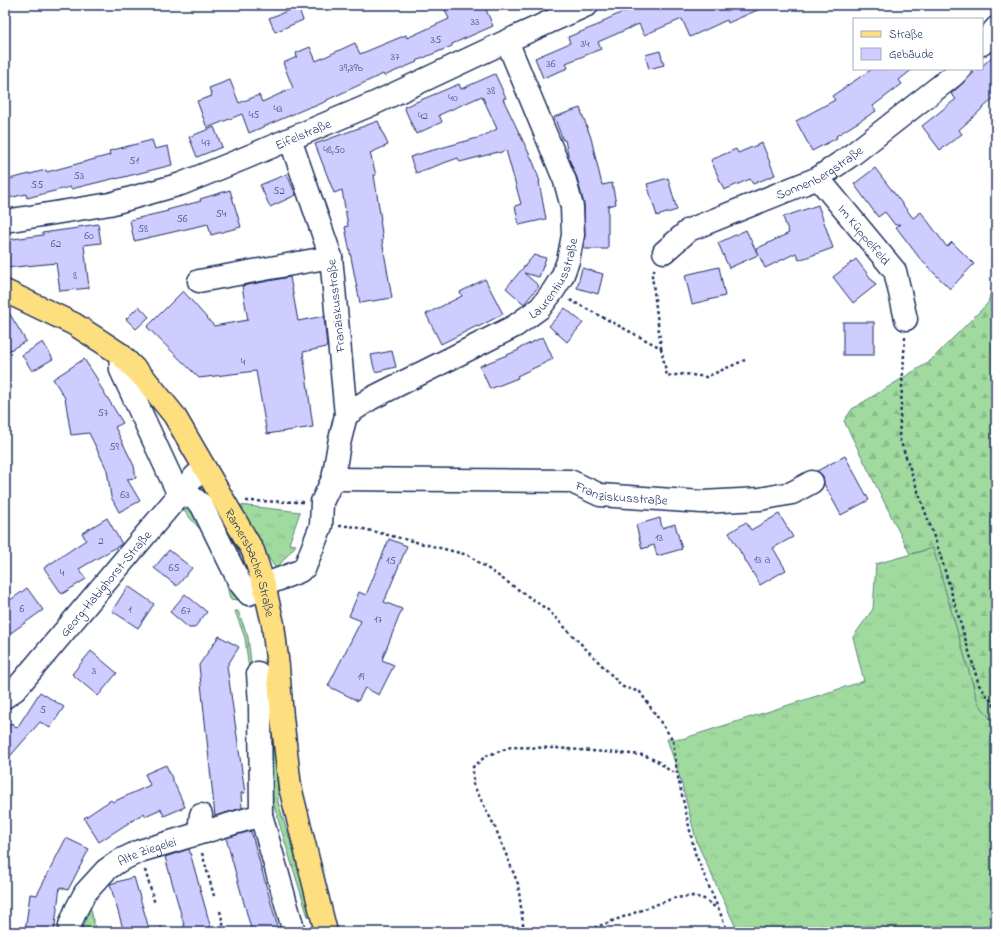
<svg xmlns="http://www.w3.org/2000/svg" width="1001" height="937" font-family="'Indie Flower',sans-serif">
<defs>
<pattern id="grass-tufts" width="24" height="20" patternUnits="userSpaceOnUse"><rect width="24" height="20" fill="#a0da9f"/><path d="M3 7l-1-3M5 7V3M7 7l1-3M15 17l-1-3M17 17v-4M19 17l1-3" fill="none" stroke="#89bb8b"/></pattern>
<pattern id="forest-firs" width="22" height="20" patternUnits="userSpaceOnUse"><rect width="22" height="20" fill="#a0da9f"/><path d="M5 1l3.5 6h-7zM16 11l3.5 6h-7z" fill="#89bb8b"/></pattern>
</defs>
<rect width="100%" height="100%" fill="#fff"/>
<filter id="ink" filterUnits="userSpaceOnUse"><feTurbulence type="fractalNoise" baseFrequency=".025" numOctaves="2"/><feDisplacementMap in="SourceGraphic" scale="8" xChannelSelector="R" yChannelSelector="G"/><feConvolveMatrix kernelMatrix="1 2 1 2 8 2 1 2 1" color-interpolation-filters="sRGB"/></filter>
<g filter="url(#ink)">
<g fill="url(#grass-tufts)" stroke="#5e847e">
<path d="M195,501L224,559L238,600L230,599L226,581L207,537L183,510Z"/>
<path d="M239,505L300,512L289,544L296,545L276,569L259,543Z"/>
<path d="M933,548L978,702L994,724L996,732V932H738L697,843L681,781L667,739H682L864,681L853,637L873,609L876,564Z"/>
<path d="M235,611H238L248,637L252,670H249L245,638Z"/>
<path d="M269,694H274L278,802L313,915L308,917L273,803Z"/>
<path d="M88,896L96,932H73Z"/>
</g>
<path fill="url(#forest-firs)" stroke="#5e847e" d="M996,270V341L992,350L996,351V732L994,724L978,702L933,548L910,554L844,421L852,409L929,362L988,303Z"/>
<g fill="#cfccff" stroke="#1b2f5e">
<path d="M443,5H484L493,26L452,44V46L416,61L417,62L384,76L383,74L327,100V101L313,107L312,106L249,133L242,114L207,128L197,101L212,96L209,88L230,80L239,103L259,95L262,102L293,88L283,63L297,57L296,53L310,47L316,61L355,43L360,54L406,35L407,38L449,19Z"/>
<path d="M638,5H769L728,23L727,20L690,37L682,19L644,35L639,24L598,42L601,49L566,63L568,68L543,78L535,58L570,43L568,37L603,23V21Z"/>
<path d="M298,7L303,20L275,32L269,18Z"/>
<path d="M660,51L664,65L649,69L645,55Z"/>
<path d="M996,53V96L959,130L962,134L940,150L922,126L956,99L951,94L978,69H982V66Z"/>
<path d="M872,69H913L899,80L902,84L873,106L876,111L836,136L837,138L812,151L796,121L835,100L832,96Z"/>
<path d="M495,74L506,98L503,99L534,164L540,182H539L546,219L519,225L515,206L521,204L506,150L499,153L498,152L460,162L458,158L416,173L410,157L426,152L481,137L497,129L482,96L439,115L442,122L416,134L404,107L459,84L461,89Z"/>
<path d="M580,108L591,138L602,185L612,183L616,204L608,206V249H584L585,235L584,204L577,178L569,159L565,140H563L554,117Z"/>
<path d="M378,121L388,145L370,153L376,175H374L381,220H380L383,240H382L392,298L360,303L345,227L348,226L342,190L334,193L315,144Z"/>
<path d="M214,127L222,147L197,157L189,137Z"/>
<path d="M152,140L155,149L168,146L172,165L116,179V178L71,189L70,187L27,198L26,194L5,199V180L46,170L47,172L110,155L109,151Z"/>
<path d="M762,143L775,175L753,184L750,179L724,190L711,160L736,149L738,153Z"/>
<path d="M875,168L913,218L921,212L947,247L952,242L974,264L950,289L921,260L896,227L900,224L895,225L885,212L878,217L854,184Z"/>
<path d="M287,174L296,195L270,207L260,185Z"/>
<path d="M668,178L677,210L657,216L647,184Z"/>
<path d="M230,190L241,227L211,235L208,224L134,241L130,220L168,211L167,210L201,201L200,199Z"/>
<path d="M818,205L833,248L799,260L796,253L765,268L756,249L789,233L783,217Z"/>
<path d="M98,224L101,243L84,245L89,288L60,291L56,263L5,268V240L43,235L42,233L78,228V227Z"/>
<path d="M746,230L758,255L729,268L718,243Z"/>
<path d="M534,255L546,258L539,277L524,273L539,286L524,304L506,288Z"/>
<path d="M856,259L876,285L853,303L833,277Z"/>
<path d="M719,267L725,296L692,304L685,275Z"/>
<path d="M582,268L603,274L598,294L577,288Z"/>
<path d="M290,277L298,321L324,316L327,347L303,352L313,427L267,434L256,371L199,378L147,327L183,291L214,326L248,320L242,286Z"/>
<path d="M485,279L503,314L478,327L477,326L441,344L426,314L462,296L460,292Z"/>
<path d="M5,306L26,341L5,353Z"/>
<path d="M139,306L149,317L136,329L126,319Z"/>
<path d="M565,308L583,323L567,342L549,326Z"/>
<rect x="843" y="322" width="31" height="33"/>
<path d="M543,337L553,359L517,376L518,378L490,389L480,366L519,350L518,349Z"/>
<path d="M43,342L53,359L32,371L22,355Z"/>
<path d="M392,351L396,367L375,372L371,355Z"/>
<path d="M84,359L98,380L97,381L123,423L115,427L134,466L136,478L127,479L140,501L119,512L111,497L107,470L89,433L71,435L65,398L53,379Z"/>
<path d="M845,456L869,500L841,515L824,484L823,476L817,471Z"/>
<path d="M779,514L793,537L773,548L786,570L760,585L729,533L746,522L751,530Z"/>
<path d="M107,518L122,544L79,569L86,579L62,594L44,568L86,540L82,533Z"/>
<path d="M660,518L662,528L675,524L682,549L657,556L654,545L642,549L636,525Z"/>
<path d="M389,539L407,546L384,602L402,609L382,660L394,665L379,695L365,688L358,701L328,686L361,621L349,616L359,592L366,595Z"/>
<path d="M169,550L192,568L177,586L154,568Z"/>
<path d="M128,586L154,604L138,628L112,611Z"/>
<path d="M27,588L43,610L5,637V604Z"/>
<path d="M185,594L207,612L194,628H189L170,612Z"/>
<path d="M219,636L239,647L227,666L245,793H241L242,808L215,816L199,665Z"/>
<path d="M91,651L117,673L98,696L72,674Z"/>
<path d="M40,692L64,707L50,728L40,722L5,762V730L12,723L17,728Z"/>
<path d="M166,765L185,807L164,816L161,809L145,816L144,813L99,842L84,818L111,800L113,802L150,785L145,774Z"/>
<path d="M251,831L279,932H252L226,838Z"/>
<path d="M66,838L89,849L68,890L60,887L54,932H25L30,894L37,895Z"/>
<path d="M189,849L212,932H186L165,857Z"/>
<path d="M134,877L150,932H124L110,884Z"/>
</g>
<g fill="none" stroke-linecap="round" stroke-linejoin="round">
<defs>
<g id="minor">
<path d="M982,44L996,28"/>
<path id="s1" d="M818,178L895,271L906,319"/>
<path id="s2" d="M5,221L110,204L181,184L245,158L375,103L507,41L587,5"/>
<path id="s3" d="M664,252L689,230L818,178L853,154L954,75L960,69"/>
<path d="M199,281L331,257"/>
<path d="M120,354L121,370L179,495L193,498L201,504L240,583L249,594"/>
<path id="s4" d="M346,415L370,399L515,326L540,308L553,291L562,277L568,261L573,235L572,207L565,181L507,41"/>
<path id="s5" d="M333,479L570,481L600,495L702,502L760,499L792,493L812,482"/>
<path d="M264,585L300,571L305,567L321,526L322,502L333,479L339,444L346,415L331,257L290,139"/>
<path d="M258,673L260,705L261,815"/>
<path id="s6" d="M5,697L15,690L195,476L205,469"/>
<path d="M201,815L200,822L205,832"/>
<path id="s7" d="M70,932V925L76,910L85,893L106,870L119,861L140,851L261,815L294,932"/>
</g>
<g id="major">
<path id="s8" d="M5,291L74,324L102,342L120,354L145,379L174,415L253,551L264,585L273,624L278,667L282,717L290,787L311,872L326,932"/>
</g>
</defs>
<use href="#minor" stroke="#1b2f5e" stroke-width="25"/>
<use href="#major" stroke="#1b2f5e" stroke-width="25"/>
<g stroke="#1b2f5e" stroke-width="2.5" stroke-dasharray="3 3" stroke-linecap="butt">
<path d="M570,300L661,348L652,275L655,268"/>
<path d="M905,337L899,437L939,551L979,685L996,708"/>
<path d="M661,348L667,376L685,374L706,377L745,360"/>
<path d="M246,501L303,502"/>
<path d="M339,526H351L376,532L468,555L548,610L623,687L640,692L673,740L677,773L695,853L728,932"/>
<path d="M202,853L214,896"/>
<path d="M145,870L155,904"/>
<path d="M220,911L225,932"/>
<path d="M161,927L162,932"/>
<path d="M524,932L518,884L495,827L473,784V767L486,756L511,747L555,748L644,755L659,762L670,771L677,773"/>
<path d="M583,932L674,898L693,896L704,899L713,906H717"/>
</g>
<use href="#minor" stroke="#fff" stroke-width="22"/>
<use href="#major" stroke="#fedf80" stroke-width="22"/>
</g>
</g>
<g text-anchor="middle" stroke-width="3.5" stroke-linejoin="round" paint-order="stroke">
<g font-size="11" fill="#485686">
<text x="475" y="25">33</text>
<text x="436" y="43">35</text>
<text x="585" y="47">34</text>
<text x="395" y="60">37</text>
<text x="551" y="67">36</text>
<text x="351" y="71">39,39b</text>
<text x="491" y="94">38</text>
<text x="453" y="101">40</text>
<text x="278" y="112">43</text>
<text x="254" y="118">45</text>
<text x="423" y="119">42</text>
<text x="206" y="146">47</text>
<text x="334" y="153">48,50</text>
<text x="134" y="164">51</text>
<text x="79" y="179">53</text>
<text x="37" y="188">55</text>
<text x="279" y="194">52</text>
<text x="221" y="217">54</text>
<text x="182" y="222">56</text>
<text x="143" y="232">58</text>
<text x="89" y="239">60</text>
<text x="56" y="247">62</text>
<text x="75" y="279">8</text>
<text x="243" y="365">4</text>
<text x="103" y="416">57</text>
<text x="114" y="450">59</text>
<text x="125" y="498">63</text>
<text x="659" y="541">13</text>
<text x="101" y="544">2</text>
<text x="762" y="563">13 a</text>
<text x="391" y="564">15</text>
<text x="174" y="571">65</text>
<text x="62" y="576">4</text>
<text x="22" y="612">6</text>
<text x="130" y="613">1</text>
<text x="186" y="614">67</text>
<text x="378" y="623">17</text>
<text x="94" y="674">3</text>
<text x="361" y="680">19</text>
<text x="43" y="713">5</text>
</g>
<g font-size="13" fill="#1b2f5e" stroke="#fff">
<text dy="5" stroke="none"><textPath href="#s2" startOffset="312">Eifelstraße</textPath></text>
<text dy="5" stroke="none"><textPath href="#s3" startOffset="176">Sonnenbergstraße</textPath></text>
<text dy="5" stroke="none"><textPath href="#s1" startOffset="73">Im Küppelfeld</textPath></text>
<text dy="5" stroke="none"><textPath href="#s4" startOffset="255">Laurentiusstraße</textPath></text>
<text transform="translate(335 306) rotate(-96)" y="5">Franziskusstraße</text>
<text dy="5" stroke="none"><textPath href="#s5" startOffset="291">Franziskusstraße</textPath></text>
<text dy="5" stroke="none"><textPath href="#s8" startOffset="380">Ramersbacher Straße</textPath></text>
<text dy="5" stroke="none"><textPath href="#s6" startOffset="152">Georg-Habighorst-Straße</textPath></text>
<text dy="5" stroke="none"><textPath href="#s7" startOffset="119">Alte Ziegelei</textPath></text>
</g>
</g>
<rect width="1001" height="937" fill="none" stroke="#fff" stroke-width="20"/>
<rect x="10" y="10" width="981" height="917" fill="none" stroke="#1b2f5e" stroke-width="1.5" filter="url(#ink)"/>
<rect x="853" y="18" width="130" height="52" fill="#ffffff" stroke="#a4acbf"/>
<rect x="861" y="31" width="20" height="6" fill="#fedf80" stroke="#a4acbf"/>
<text x="889" y="38" font-size="12" fill="#1b2f5e">Straße</text>
<rect x="861" y="48" width="20" height="12" fill="#cfccff" stroke="#a4acbf"/>
<text x="889" y="58" font-size="12" fill="#1b2f5e">Gebäude</text>
</svg>
